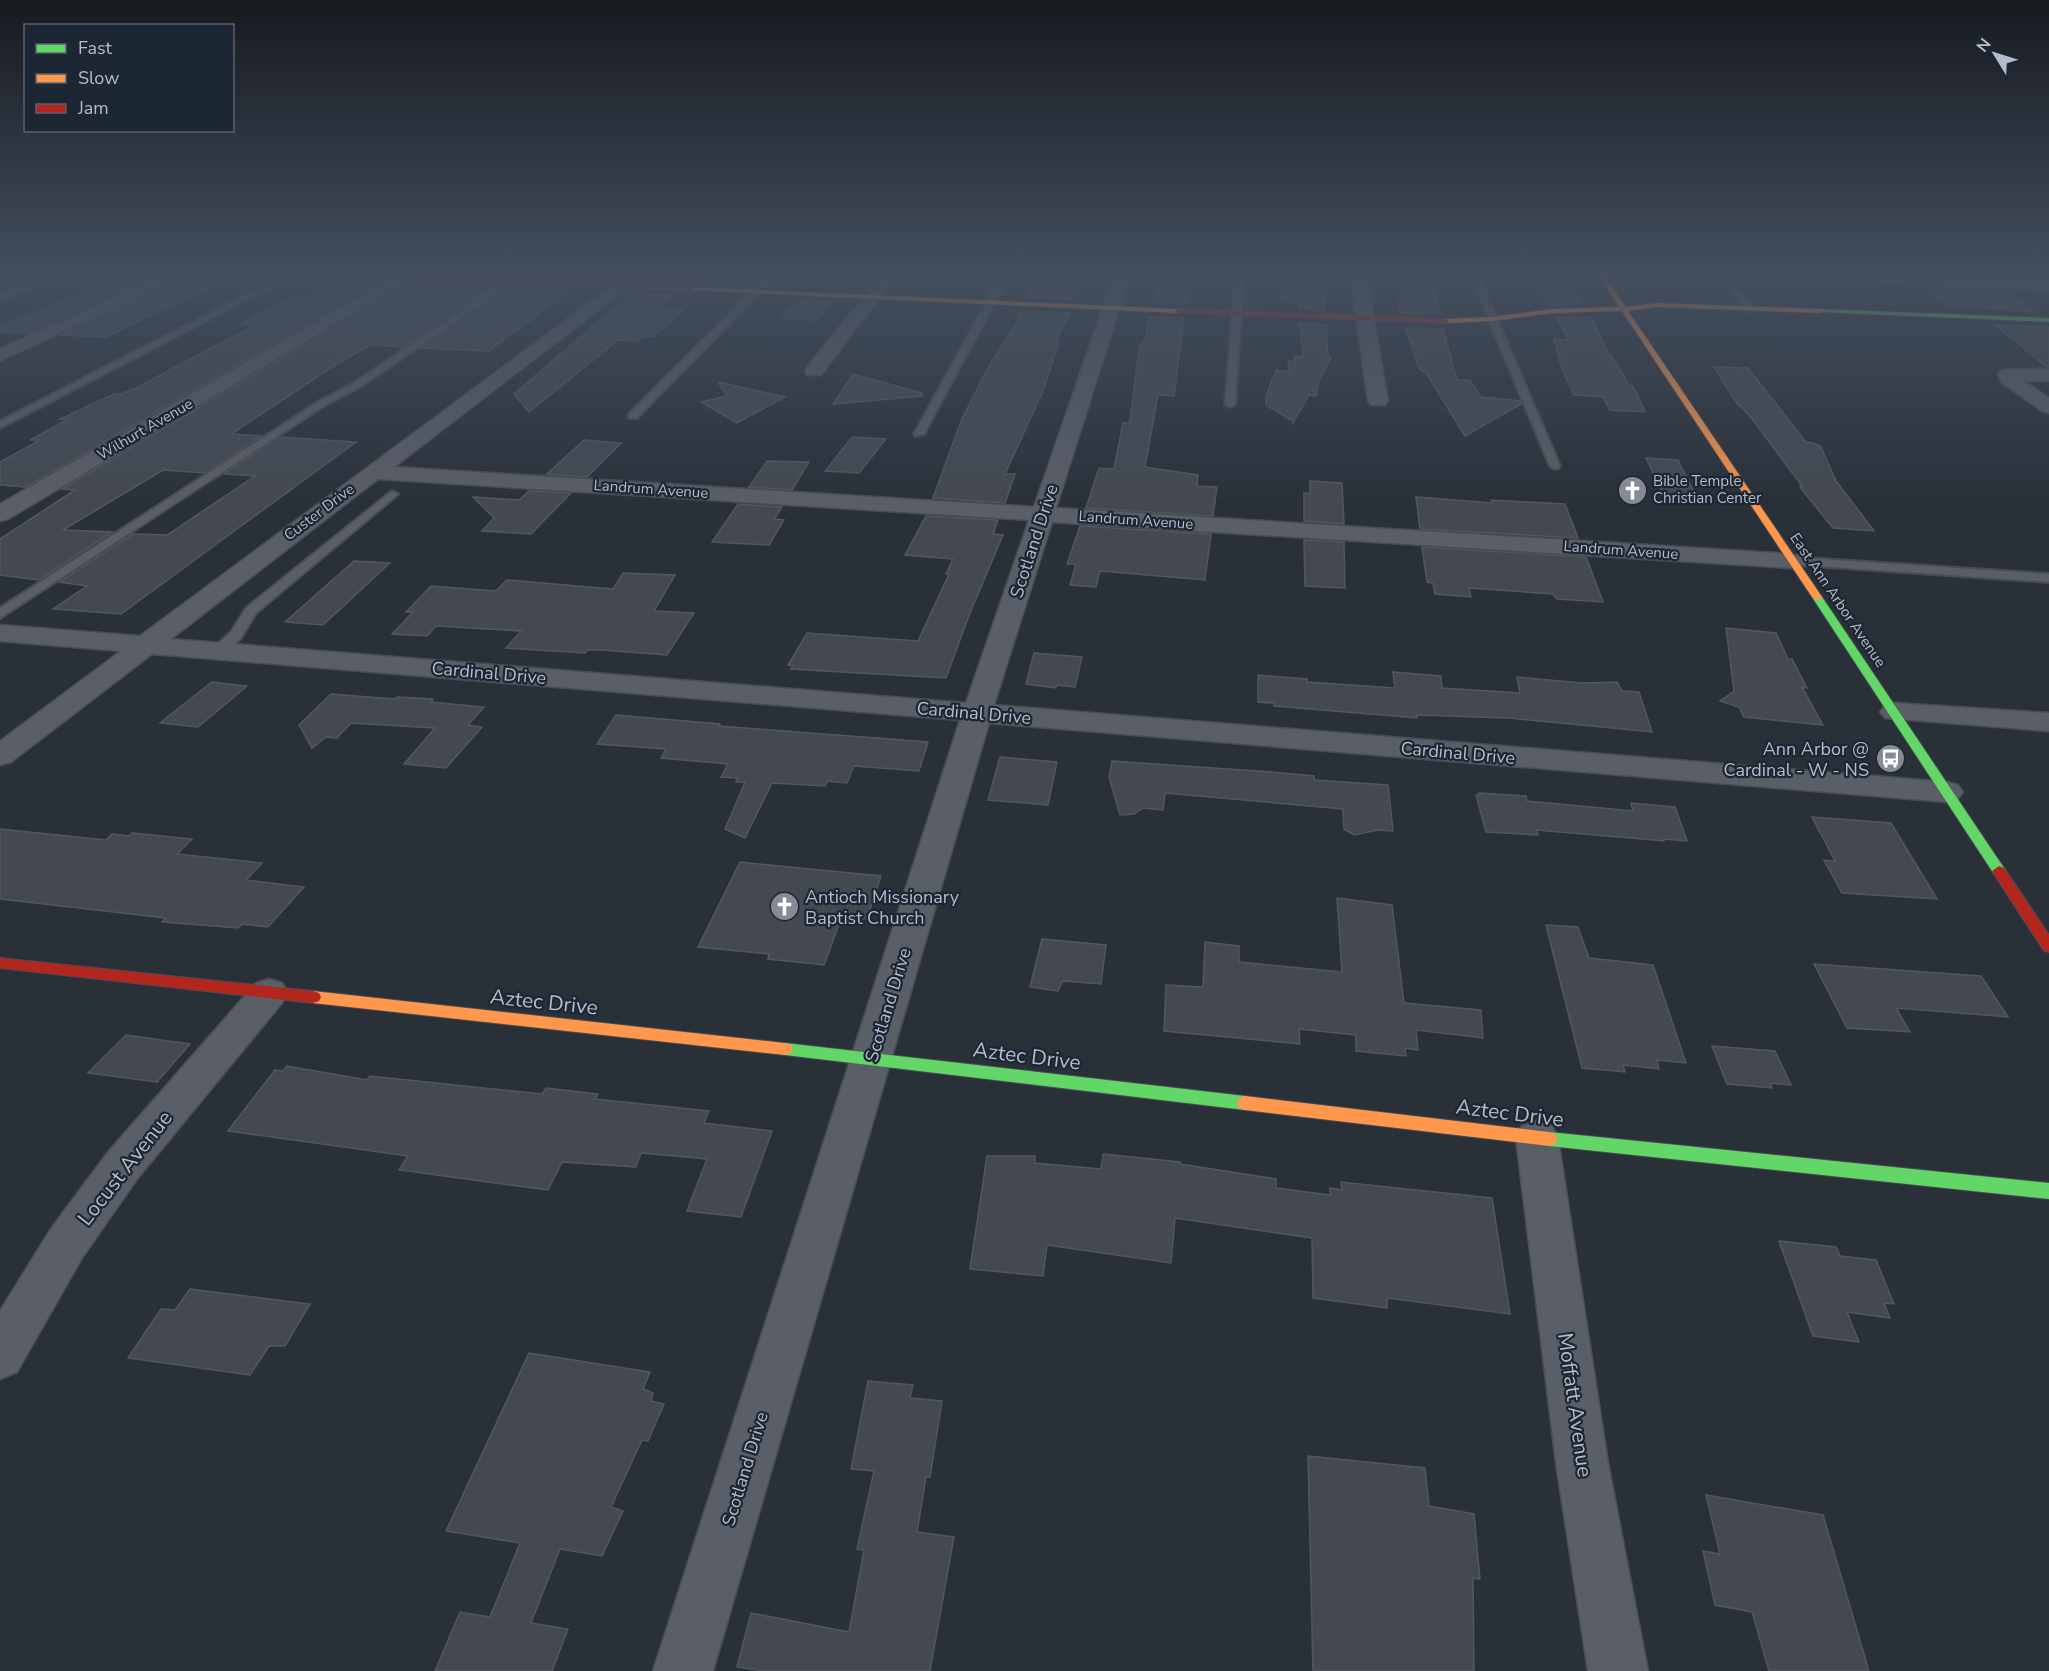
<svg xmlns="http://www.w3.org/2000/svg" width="2049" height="1671" font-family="'Nunito Sans',sans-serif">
<rect width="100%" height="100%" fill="#2a3038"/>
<g fill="#444950" stroke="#52575f" stroke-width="1.5">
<path d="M531,272H593L587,277L529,274Z"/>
<path d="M655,272H700L689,282L646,280Z"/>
<path d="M825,272H852L841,288L811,287Z"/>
<path d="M1161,272H1192L1187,304L1153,302Z"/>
<path d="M1282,272L1324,273L1325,310L1299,309V302L1282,301Z"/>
<path d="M1399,272H1429L1440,314L1401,313L1397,301H1404L1395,281H1399L1398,278H1400Z"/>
<path d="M127,275L155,276L29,333L0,332V326Z"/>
<path d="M1038,275L1081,277L1075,299L1027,297Z"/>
<path d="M1528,275L1565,277L1572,294H1576L1582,303L1548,306Z"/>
<path d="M184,277L215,279L210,281H222L106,337L61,335Z"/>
<path d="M330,285L372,287L26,487L0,485V462L40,440H30L67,420L60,419L114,394H121L136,388L255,325L242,324L292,297L307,298Z"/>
<path d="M509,288L569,291L489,351L422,348Z"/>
<path d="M1925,288L2004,290L2035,312L1947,305Z"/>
<path d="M399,289L484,293L404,347L370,345L337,364L231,434L261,436L205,473L163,470L63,530L112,532L39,580L0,575V539L75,490L62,489Z"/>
<path d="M630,294L673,295L658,309L683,310L653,337L644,336L638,341L618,340L529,412L514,394Z"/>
<path d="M797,301L830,302L818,320L781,318Z"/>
<path d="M1021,311L1071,313L1055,341L1059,342L1043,391L1005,474H1015L1005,503L933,498L961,421L987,369L1016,323Z"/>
<path d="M1149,317L1184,318L1174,396L1158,395L1145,467L1198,475L1197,486L1217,487L1213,516L1086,508L1099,468L1114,469L1123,423H1130L1139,347L1145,340Z"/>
<path d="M1591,317L1609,355H1611L1629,385L1633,386L1645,412L1610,410L1603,397L1574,395L1562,369L1554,339L1569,340L1556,318Z"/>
<path d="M1300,323L1327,325L1326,337L1329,358H1331L1319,380L1316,396L1309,395L1293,423V421L1266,405V396L1276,370L1289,372L1288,361H1295V356L1303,357Z"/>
<path d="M1995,325L2049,327V367H2047Z"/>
<path d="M1406,328L1443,329L1457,380H1470L1481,397L1521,401V404L1465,436L1426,373L1419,369Z"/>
<path d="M1714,367L1748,368L1806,442L1814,443L1821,447L1836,481L1874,531L1833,528L1803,491L1800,486H1802L1750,416L1736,402Z"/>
<path d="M853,374L922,393V396L833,404Z"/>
<path d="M718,382L785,397L737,423L701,402L727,396Z"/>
<path d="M280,437L356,442L121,614L53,609L87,586L59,582L133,534L167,535L255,476L224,474Z"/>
<path d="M852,437L886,439L859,473L825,471Z"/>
<path d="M584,440L621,443L587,477L547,474Z"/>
<path d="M1646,458L1678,460L1697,498L1664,496Z"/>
<path d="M767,461L809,462L792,490L749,487Z"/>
<path d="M1310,481L1342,483L1344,524L1304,521V493L1310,494Z"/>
<path d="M529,491L571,493L531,534L482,531L494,518L473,497L519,500Z"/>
<path d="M1416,497L1493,503L1491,500L1565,504L1578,538L1420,529Z"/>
<path d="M738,504L782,507L774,519L784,520L769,545L712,542Z"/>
<path d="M926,516L998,520L993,534L1003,535L970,613L946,678L791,669L793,666L788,665L807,633L918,641L949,574H946L953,559L905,555Z"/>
<path d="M1080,526L1211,534L1205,580L1100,571L1096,587L1070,585L1076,564H1067Z"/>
<path d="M1304,540L1344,542L1345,588L1305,586Z"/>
<path d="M1422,547L1586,557L1603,602L1557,599L1553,594L1469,588L1471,597L1435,594L1433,583L1427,582Z"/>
<path d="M354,561L390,563L323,625L285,622Z"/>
<path d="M623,573L675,575L654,611L694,613L667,655L603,650H587L585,653L506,648L521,631L436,626L427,636L392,634L413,612H406L431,586L496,591L507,580L613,589Z"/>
<path d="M1726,628L1776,633L1788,659H1792L1807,688L1802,687L1823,725L1744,717L1739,707L1720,701L1734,691Z"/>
<path d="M1034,653L1082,657L1075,687L1056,685V688L1026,684Z"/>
<path d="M1393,672L1441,676L1442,688L1520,693L1517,677L1582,683L1617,682L1622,691L1639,692L1652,732L1509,718L1416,715L1417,718L1274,706V703L1258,702V675L1307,679V682L1395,688Z"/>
<path d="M212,682L247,686L198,727L160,723Z"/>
<path d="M331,694L394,699L397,697L433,699L431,702L484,707L468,725L482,727L446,768L404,764L435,728L351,723L337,738L326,737L312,748L299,725Z"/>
<path d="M616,715L720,724L719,726L928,742L919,771L854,766L847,783L827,781L825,786L772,783L745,838L725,829L745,782H736L737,778L721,777L728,764L661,758L666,749L597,744Z"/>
<path d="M1000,757L1057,762L1048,805L988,800Z"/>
<path d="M1112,761L1271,772L1314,776V780L1388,785L1393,831L1378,830L1354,835L1344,829L1343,809L1165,793L1163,810L1143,808L1134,814L1120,815L1109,777Z"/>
<path d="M1479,793L1526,796L1527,801L1633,811L1631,803L1675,807L1687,841L1663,839L1664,841L1536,830L1538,835L1486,832L1476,795H1480Z"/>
<path d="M1812,817L1891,823L1937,899L1842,893L1824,860L1835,861Z"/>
<path d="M0,829L106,840L112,834L129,836L132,833L192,839L177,854L262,863L246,880L304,887L268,927L242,924L238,928L162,922L166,918L0,899Z"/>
<path d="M740,862L881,876L867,919L842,916L824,965L768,959L769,954L698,947Z"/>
<path d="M1337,898L1392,905L1404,1003L1481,1010L1483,1038L1416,1030L1418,1050L1405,1048L1406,1056L1356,1051V1035L1299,1029L1300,1044L1164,1031L1166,985L1203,987L1205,942L1239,946V962L1342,972Z"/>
<path d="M1546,925L1578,927L1589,958L1653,965L1686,1063L1657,1060L1659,1069L1623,1065L1625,1072L1582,1068Z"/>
<path d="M1042,939L1106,945L1101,984L1063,981L1058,991L1030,987Z"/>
<path d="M1814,964L1981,976L2008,1017L1896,1008L1910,1032L1847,1028Z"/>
<path d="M126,1035L133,1036L190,1044L157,1082L88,1073Z"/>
<path d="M1712,1046L1775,1051L1791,1085L1770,1083L1772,1088L1727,1084Z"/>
<path d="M287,1066L367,1080L370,1076L542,1094L546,1088L598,1094L595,1099L709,1111L704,1123L772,1131L741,1217L687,1211L707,1159L641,1153L636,1167L562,1162L548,1190L399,1170L408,1156L228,1131L275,1070L283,1071Z"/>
<path d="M1103,1154L1180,1162V1164L1276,1179V1188L1330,1195V1188L1342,1190L1341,1182L1492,1198L1510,1314L1387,1298V1308L1313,1298L1312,1238L1175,1218L1171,1263L1047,1245L1043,1276L970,1269L987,1156H1035V1163L1101,1169Z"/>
<path d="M1779,1241L1836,1247L1840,1256L1876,1260L1894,1304L1884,1303L1890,1318L1847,1312L1859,1342L1813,1336Z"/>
<path d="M190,1289L310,1304L285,1346H269L250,1375L128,1358L161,1309L175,1310Z"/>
<path d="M529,1353L650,1372L643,1389L653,1393L651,1401L664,1404L648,1441L642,1440L611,1507L623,1511L602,1556L560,1549L531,1623L568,1629L552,1671H435L460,1612L490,1617L520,1543L446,1531Z"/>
<path d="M868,1381L913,1385L910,1398L942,1401L930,1477H926L917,1532L954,1537L930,1671H764L737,1667L751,1613L849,1632L864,1550L857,1549L874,1471L851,1469Z"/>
<path d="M1308,1456L1425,1468L1429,1506L1474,1514L1480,1579L1473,1578L1474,1671H1313Z"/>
<path d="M1706,1495L1823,1515L1869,1671H1769L1752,1612L1715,1605L1703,1551L1720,1554Z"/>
</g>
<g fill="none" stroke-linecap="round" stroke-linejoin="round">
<defs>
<g id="lane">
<path d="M56,272H68L0,301V296Z"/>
<path d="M290,272H301L0,428V421Z"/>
<path d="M519,272H529L360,387L327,404L0,618V608L321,400L354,383Z"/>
<path d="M771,272H780L637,418H629V414Z"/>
<path d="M1003,272H1011L924,434L915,436L914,434Z"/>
<path d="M1236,272H1244L1235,404L1230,407L1225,404Z"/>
<path d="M1469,272H1477L1560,466L1559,468L1555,469L1550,466Z"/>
<path d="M1714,272H1722L1753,307V311H1747Z"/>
<path d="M392,491L398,494L396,496L256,613L241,638L223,654H213L211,651L213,648L231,632L246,608Z"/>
<path d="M1791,557L2049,574V582L1787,564L1785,561Z"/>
</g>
<g id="street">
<path d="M170,272H190L0,361V349Z"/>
<path d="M403,272H422L8,519L0,521V504Z"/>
<path d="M631,272H648L394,467L1034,507L1115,272H1131L1056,508L1791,554L1800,556L1803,561L1800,566L1791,568L1052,522L994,705L1947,782L1958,785L1963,792L1958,799L1947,802L989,723L713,1671H653L960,720L152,654L11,762L0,765V741L121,651L0,641V625L140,636ZM378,479L1029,520L966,703L171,639Z"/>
<path d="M884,272H899L821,375H807L805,371L807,367Z"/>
<path d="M1350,272H1366L1388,401L1385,405H1371L1368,401Z"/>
<path d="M1836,272L2049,279V289C2018,288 1851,288 1836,272Z"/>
<path d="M2007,369H2049V381H2024L2049,398V413L2042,411L2001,382L1998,375L2000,371Z"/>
<path d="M1895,703L2049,713V731L1885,718L1880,712L1885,706Z"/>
<path d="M269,979L282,983L288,993L282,1003L138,1178L82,1258L17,1372L0,1379V1311L50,1230L108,1152L256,983Z"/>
<path d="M1537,1121L1552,1126L1558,1138L1608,1463L1648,1671H1588L1556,1463L1516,1138L1522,1126Z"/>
</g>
<g id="fast">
<path d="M1820,309L2049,318V322L1818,312Z"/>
<path d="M1817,594L1822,597L2004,868L2006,871L2004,874H1994L1812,597Z"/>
<path d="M785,1043L1245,1096L1251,1098L1253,1103L1251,1108L1245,1110L785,1055L779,1053L777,1049L779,1045Z"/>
<path d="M1549,1132L2049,1183V1199L1549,1146L1543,1144L1540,1139L1543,1134Z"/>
</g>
<g id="slow">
<path d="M1596,272H1602L1626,307L1657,303L1820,309L1823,311L1820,313L1657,307L1628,311L1822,597L1821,599L1817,600L1812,597L1622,311L1553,313L1492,321L1446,323L1443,321L1446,319L1492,317L1553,309L1619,307Z"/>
<path d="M690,287L1177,309L1180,311L1177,313L688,290Z"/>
<path d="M313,991L785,1043L791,1045L793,1049L791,1053L785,1055L313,1003L307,1001L305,997L307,993Z"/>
<path d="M1245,1096L1549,1132L1555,1134L1558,1139L1555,1144L1549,1146L1245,1110L1239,1108L1237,1103L1239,1098Z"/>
</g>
<g id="jam">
<path d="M307,272H361L690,287L693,289L690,291Z"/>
<path d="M1177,309L1446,319L1449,321L1446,323L1175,312Z"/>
<path d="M1999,866L2004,868L2049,935V952L2044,951L1992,871Z"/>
<path d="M0,958L313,991L319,993L321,997L319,1001L313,1003L0,968Z"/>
</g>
</defs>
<use href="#lane" stroke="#484c53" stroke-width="4"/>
<use href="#street" stroke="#484c53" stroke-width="3"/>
<use href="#fast" stroke="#484c53" stroke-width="2"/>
<use href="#slow" stroke="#484c53" stroke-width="2"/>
<use href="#jam" stroke="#484c53" stroke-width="2"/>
<use href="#lane" fill="#5a5e66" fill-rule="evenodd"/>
<use href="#street" fill="#5a5e66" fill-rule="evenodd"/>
<use href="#fast" fill="#63d668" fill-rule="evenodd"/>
<use href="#slow" fill="#ff974d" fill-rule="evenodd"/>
<use href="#jam" fill="#b3261e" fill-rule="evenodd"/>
</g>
<linearGradient id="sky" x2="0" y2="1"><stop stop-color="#171a1f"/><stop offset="0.54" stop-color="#444e5e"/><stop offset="1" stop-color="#444e5e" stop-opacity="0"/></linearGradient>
<rect width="2049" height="506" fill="url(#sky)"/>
<defs>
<symbol id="church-disc" viewBox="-11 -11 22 22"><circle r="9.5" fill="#848b96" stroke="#1d2633"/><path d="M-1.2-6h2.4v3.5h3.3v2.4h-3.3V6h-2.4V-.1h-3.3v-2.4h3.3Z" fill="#fff"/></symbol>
<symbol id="bus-disc" viewBox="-11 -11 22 22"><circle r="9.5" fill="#848b96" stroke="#1d2633"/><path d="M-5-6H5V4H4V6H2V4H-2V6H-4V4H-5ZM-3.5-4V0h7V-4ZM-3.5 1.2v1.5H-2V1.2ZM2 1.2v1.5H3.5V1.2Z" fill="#fff"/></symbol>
</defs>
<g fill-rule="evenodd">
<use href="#church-disc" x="1616" y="474" width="33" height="33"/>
<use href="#bus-disc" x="1874" y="742" width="33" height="33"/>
<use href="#church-disc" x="768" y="890" width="33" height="33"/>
</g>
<g text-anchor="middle" stroke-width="4.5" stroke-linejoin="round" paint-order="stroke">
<g font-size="15" fill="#b4bcc9" stroke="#1d2633">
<text transform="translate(145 429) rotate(-30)" y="5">Wilhurt Avenue</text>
<text transform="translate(651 489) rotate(4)" y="5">Landrum Avenue</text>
<text transform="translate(319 512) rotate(-37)" y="5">Custer Drive</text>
<text transform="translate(1136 520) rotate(4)" y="5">Landrum Avenue</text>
<text transform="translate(1621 550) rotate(4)" y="5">Landrum Avenue</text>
<text transform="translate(1838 600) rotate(56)" y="5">East Ann Arbor Avenue</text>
</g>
<g font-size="15" fill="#b4bcc9" stroke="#1d2633" text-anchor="start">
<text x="1653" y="486">Bible Temple<tspan x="1653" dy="17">Christian Center</tspan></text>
</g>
<g font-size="18" fill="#b4bcc9" stroke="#1d2633">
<text transform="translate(1034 541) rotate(-72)" y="6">Scotland Drive</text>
<text transform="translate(489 673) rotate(5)" y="6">Cardinal Drive</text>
<text transform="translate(974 713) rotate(5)" y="6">Cardinal Drive</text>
<text transform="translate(1458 753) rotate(5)" y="6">Cardinal Drive</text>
<text transform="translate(888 1005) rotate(-73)" y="6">Scotland Drive</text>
<text transform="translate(745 1469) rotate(-73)" y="6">Scotland Drive</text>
</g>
<g font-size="18" fill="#b4bcc9" stroke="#1d2633" text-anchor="end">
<text x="1869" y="755">Ann Arbor @<tspan x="1869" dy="21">Cardinal - W - NS</tspan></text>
<text x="805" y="903" text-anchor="start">Antioch Missionary<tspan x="805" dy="21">Baptist Church</tspan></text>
</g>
<g font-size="21" fill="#b4bcc9" stroke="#1d2633">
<text transform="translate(544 1002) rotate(6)" y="7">Aztec Drive</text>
<text transform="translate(1027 1056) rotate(7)" y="7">Aztec Drive</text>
<text transform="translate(1510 1113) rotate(7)" y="7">Aztec Drive</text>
<text transform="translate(125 1168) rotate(-52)" y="7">Locust Avenue</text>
<text transform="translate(1575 1405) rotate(82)" y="7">Moffatt Avenue</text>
</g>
</g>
<rect x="24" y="24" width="210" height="108" fill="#1d2633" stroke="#59626f" stroke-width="1.5"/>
<rect x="36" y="44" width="30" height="9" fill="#63d668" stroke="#59626f" stroke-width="1.5"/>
<text x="78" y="54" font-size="18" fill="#b4bcc9">Fast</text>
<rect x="36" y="74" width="30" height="9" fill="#ff974d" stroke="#59626f" stroke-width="1.5"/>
<text x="78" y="84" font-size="18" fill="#b4bcc9">Slow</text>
<rect x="36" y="104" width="30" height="9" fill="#b3261e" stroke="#59626f" stroke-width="1.5"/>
<text x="78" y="114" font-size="18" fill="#b4bcc9">Jam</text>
<g transform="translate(1995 54) rotate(308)" stroke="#1d2633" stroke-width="4.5" paint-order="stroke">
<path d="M0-4.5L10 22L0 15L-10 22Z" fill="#b4bcc9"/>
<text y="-9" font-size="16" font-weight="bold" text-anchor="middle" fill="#b4bcc9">N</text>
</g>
</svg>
